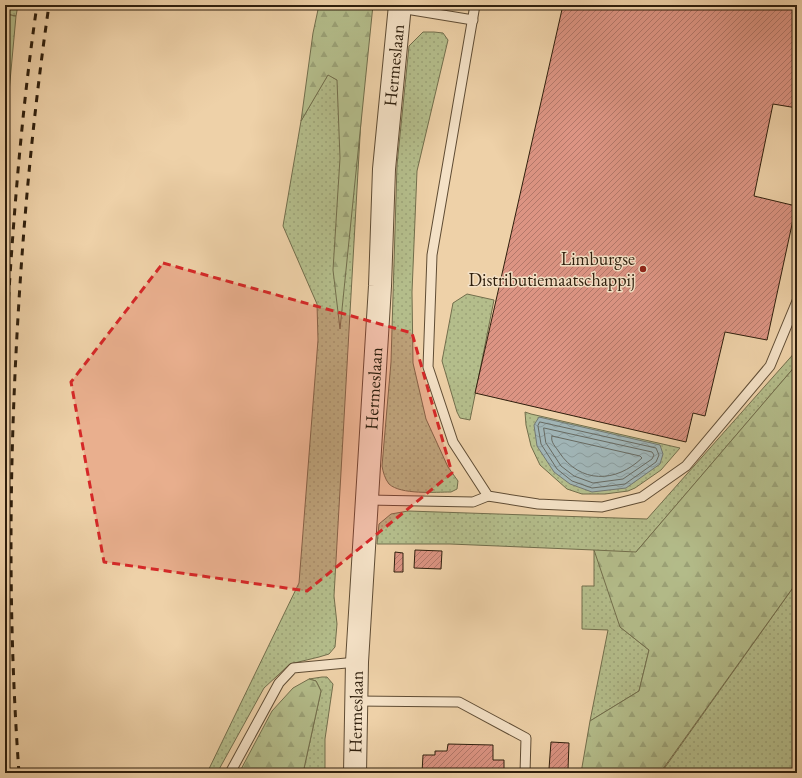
<svg xmlns="http://www.w3.org/2000/svg" width="802" height="778" font-family="'EB Garamond',serif">
<defs>
<pattern id="grass-dots" width="8" height="8" patternUnits="userSpaceOnUse"><rect width="8" height="8" fill="#b4bd8b"/><path d="M2 2h.1M6 6h.1" fill="none" stroke="#9ba277" stroke-width="1.8" stroke-linecap="round"/></pattern>
<pattern id="forest-firs" width="22" height="20" patternUnits="userSpaceOnUse"><rect width="22" height="20" fill="#b4bd8b"/><path d="M5 1l3.5 6h-7zM16 11l3.5 6h-7z" fill="#9ba277"/></pattern>
<pattern id="water-waves" width="16" height="10" patternUnits="userSpaceOnUse"><rect width="16" height="10" fill="#a0b4b5"/><path d="M0 5q4-4 8 0t8 0" fill="none" stroke="#8a9a9a"/></pattern>
<pattern id="building-hatch" width="6" height="6" patternUnits="userSpaceOnUse"><rect width="6" height="6" fill="#dc9483"/><path d="M-1 1l2-2M0 6l6-6M5 7l2-2" fill="none" stroke="#b3786a"/></pattern>
</defs>
<rect width="100%" height="100%" fill="#eed1a8"/>
<filter id="stains"><feTurbulence type="fractalNoise" baseFrequency=".005" numOctaves="4"/><feColorMatrix values="0 0 0 0 .2 0 0 0 0 .09 0 0 0 0 .02 0 0 0 .5 -.17"/></filter>
<radialGradient id="worn" r=".72"><stop offset=".6" stop-color="#630" stop-opacity="0"/><stop offset="1" stop-color="#630" stop-opacity=".3"/></radialGradient>
<g fill="url(#grass-dots)" stroke="#726e4c">
<path d="M5,5H18L16,16L5,14Z"/>
<path d="M423,32H434L443,33L448,40L417,171L412,292L413,363L426,419L448,467L458,481L457,489L451,492C435,492 401,495 389,484C385,479 383,472 382,466L391,362L397,165L409,46Z"/>
<path d="M328,74L337,80L363,83L334,596L337,624L335,647L329,654L319,657L290,664L264,688L217,773H207L299,583L318,340L317,304L283,226L301,121Z"/>
<path d="M467,294L494,300L470,420L460,418L457,412L442,361L453,303Z"/>
<path d="M797,350V364L636,552L620,627L649,650L639,691L590,721L608,630L582,629V586H594V550L450,544H377L379,524L391,514L408,511L647,519Z"/>
<path d="M525,412L531,414L680,448L661,470L635,488L628,491L605,494H582L567,489L540,465L531,446L526,425Z"/>
<path d="M797,582V773H661Z"/>
<path d="M322,677H327L333,684L325,739V773H303L321,691L316,681L309,679Z"/>
</g>
<g fill="url(#forest-firs)" stroke="#726e4c">
<path d="M319,5H373L340,329L333,270L340,158L337,80L328,75L301,121L313,33Z"/>
<path d="M5,14L16,16L5,136Z"/>
<path d="M797,364V582L660,773H581L590,721L639,691L649,650L620,627L594,550L636,552Z"/>
<path d="M309,679L316,681L321,691L303,773H239L272,711L293,688Z"/>
</g>
<path fill="url(#water-waves)" stroke="#737872" d="M539,417L660,445L663,454L660,464L626,488L592,492L570,484L554,472L537,446L534,425Z"/>
<g fill="none" stroke-linecap="round" stroke-linejoin="round">
<g stroke="#686a61" stroke-width="1">
<path d="M540,422L656,448L659,455L656,462L625,484L592,488L572,481L557,469L541,444L538,426Z"/>
<path d="M544,428L652,452L654,455L652,459L623,479L593,483L574,476L561,466L546,443Z"/>
<path d="M552,436L640,456L642,458C616,483 580,484 559,452C556,447 550,442 552,436Z"/>
</g>
</g>
<g fill="url(#building-hatch)" stroke="#2f1f0d">
<path d="M563,5H797V108L773,104L754,196L796,206L767,340L725,332L705,416L693,413L686,442L475,393Z"/>
<path d="M415,550L442,551L441,569L414,568Z"/>
<path d="M395,552L403,553V572H394Z"/>
<path d="M551,742L569,743L568,770L549,769Z"/>
<path d="M448,744L493,745V760H504V773H422L423,755H435V751H447Z"/>
</g>
<g fill="none" stroke-linecap="round" stroke-linejoin="round">
<defs>
<g id="service">
<path d="M475,5L432,255L428,367L453,442L488,496L538,504L602,507L642,497L686,466L770,366L797,301"/>
<path d="M400,8L473,20"/>
<path d="M368,500L473,502L488,496"/>
<path d="M356,701L459,702L526,738L525,773"/>
<path d="M230,773L279,683L293,668L357,662"/>
</g>
<g id="tertiary">
<path id="s1" d="M355,773L357,662L380,286L384,169L400,5"/>
</g>
</defs>
<use href="#service" stroke="#5f4c34" stroke-width="11"/>
<use href="#tertiary" stroke="#5f4c34" stroke-width="24"/>
<use href="#service" stroke="#f4e1c6" stroke-width="9"/>
<use href="#tertiary" stroke="#f4e1c6" stroke-width="22"/>
<g stroke="#2f1f0d" stroke-width="3" stroke-dasharray="7 7" stroke-linecap="butt">
<path d="M5,355C12,238 20,121 37,5"/>
<path d="M5,728L8,773"/>
<path d="M19,773C8,621 9,469 18,317C24,213 34,108 49,5"/>
</g>
</g>
<path fill="#d62828" fill-opacity="0.2" stroke="#d62828" stroke-width="3" stroke-dasharray="8 5" stroke-linejoin="round" d="M163,263L412,333L452,473L307,591L104,562L71,382Z"/>
<circle fill="#8f2418" stroke="#f4e1c6" stroke-width="1.5" cx="643" cy="269" r="4"/>
<g text-anchor="middle" stroke-width="3" stroke-linejoin="round" paint-order="stroke">
<g font-size="18" fill="#2f1f0d" stroke="#f4e1c6">
<text dy="6" stroke="none"><textPath href="#s1" startOffset="709">Hermeslaan</textPath></text>
<text dy="6" stroke="none"><textPath href="#s1" startOffset="385">Hermeslaan</textPath></text>
<text dy="6" stroke="none"><textPath href="#s1" startOffset="61">Hermeslaan</textPath></text>
</g>
<g font-size="18" fill="#2f1f0d" stroke="#f4e1c6" text-anchor="end">
<text x="635" y="265">Limburgse<tspan x="635" dy="21">Distributiemaatschappij</tspan></text>
</g>
</g>
<rect width="802" height="778" fill="none" stroke="#eed1a8" stroke-width="20"/>
<rect x="6" y="6" width="790" height="766" fill="none" stroke="#2f1f0d" stroke-width="2"/>
<rect x="10" y="10" width="782" height="758" fill="none" stroke="#2f1f0d"/>
<rect width="100%" height="100%" filter="url(#stains)"/>
<rect width="100%" height="100%" fill="url(#worn)"/>
</svg>
